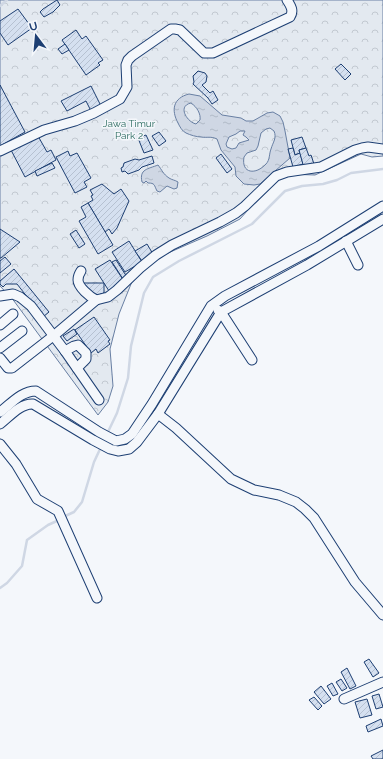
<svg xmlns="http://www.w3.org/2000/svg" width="383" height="759" font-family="Raleway,sans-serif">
<defs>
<pattern id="park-crowns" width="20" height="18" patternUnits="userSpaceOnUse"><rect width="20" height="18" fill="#e3e9f0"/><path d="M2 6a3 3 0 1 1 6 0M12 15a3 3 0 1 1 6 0" fill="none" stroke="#c2c9d1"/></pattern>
<pattern id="water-ripples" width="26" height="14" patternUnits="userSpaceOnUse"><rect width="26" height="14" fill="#cfd7e4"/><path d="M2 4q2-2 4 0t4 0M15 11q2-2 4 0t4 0" fill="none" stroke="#b1bac7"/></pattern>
<pattern id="building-hatch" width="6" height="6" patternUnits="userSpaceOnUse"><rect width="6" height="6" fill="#d5e0f0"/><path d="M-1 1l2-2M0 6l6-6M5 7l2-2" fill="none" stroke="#b6c1d1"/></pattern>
</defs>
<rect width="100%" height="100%" fill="#f4f7fb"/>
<path fill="url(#park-crowns)" stroke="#687fa3" d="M0,0H383V156L372,157L361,154L315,175L285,174L263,193L240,219L207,236L161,256L133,279L119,314L110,349L113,386L108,402L98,415L14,301L0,286Z"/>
<g fill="url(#water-ripples)" stroke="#687fa3" fill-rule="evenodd">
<path d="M189,94L200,96L222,115L241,118L246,121H253L267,113L273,112L280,116L283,122L285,131L290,158L260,184L254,185L244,184L236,176L235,167L221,150L217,139C211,136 207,138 201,137C197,137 190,135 186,133C182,131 180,127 178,123C171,110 173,98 189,94ZM191,103C197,107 201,114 200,120L196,124C187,122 177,106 191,103ZM270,128L274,131C277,138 273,142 271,149C269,154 270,160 266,164C256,175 241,174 244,157L247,153L256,150L258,146L261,133L266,129ZM240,131H245L243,135L246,137L249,140L239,143L236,148L232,149L227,147L226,144L229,137L236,134Z"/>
<path d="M158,165C162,170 163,174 169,178C172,180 175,180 178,182L177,188L174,189L167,186L160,192L157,191C154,185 155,183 148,183L146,181L144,183L142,182C139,169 148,169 158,165Z"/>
</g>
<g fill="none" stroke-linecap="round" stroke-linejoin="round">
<g stroke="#cfd7e4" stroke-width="2.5">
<path d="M0,6L7,0"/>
<path d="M107,434L117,413L128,378L131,346L144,293L153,277L179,261L252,224L285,191L302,186L323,184L337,180L351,173L383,169"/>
<path d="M63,517L74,512L82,502L94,462L101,447"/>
<path d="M0,588L7,583L22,566L27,540L48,525L59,520"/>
</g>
</g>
<g fill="url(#building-hatch)" stroke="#1d3f73">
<path d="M57,0L60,5L53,12L44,17L40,12L43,9Z"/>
<path d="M18,9L32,28L8,45L0,33V21Z"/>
<path d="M76,30L82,39L86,36L103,60L98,63L100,65L86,75L62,40Z"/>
<path d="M65,44L69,50L62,54L58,49Z"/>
<path d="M341,64L351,74L345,80L335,69Z"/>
<path d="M198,71L205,73L207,76L206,82L202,85L210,93L213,91L218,100L212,104L208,98L193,84L194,82L193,76Z"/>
<path d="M0,85L25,132L0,146Z"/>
<path d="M91,86L101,106L91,111L86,101L67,111L61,101Z"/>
<path d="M159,132L166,141L159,146L152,136Z"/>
<path d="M146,135L153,150L144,153L138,138Z"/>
<path d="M38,136L47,152L51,150L56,160L25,177L11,150Z"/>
<path d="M302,137L306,148L299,150L300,153L295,155L291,140Z"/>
<path d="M293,148L295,155L300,153L303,164L293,167L288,149Z"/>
<path d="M306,148L309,156L311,155L314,164L304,168L299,150Z"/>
<path d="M68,151L70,156L77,153L91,178L84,182L87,187L75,193L56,157Z"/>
<path d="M221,154L232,169L227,173L216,158Z"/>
<path d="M152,156L154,163L142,167L139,170L128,174L125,171L122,172L121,168L123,167L124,163L135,159L139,160Z"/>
<path d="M52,163L55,168L37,176L35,171Z"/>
<path d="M102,184L114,194L121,189L129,201L117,228L112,234L109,229L105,232L88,203L93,200L91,196L93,195L90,190Z"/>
<path d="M88,203L113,245L98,254L79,221L86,217L81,207Z"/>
<path d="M0,229L20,242L1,258H0Z"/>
<path d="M76,230L85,244L79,248L70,234Z"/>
<path d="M129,241L142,262L125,272L112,252Z"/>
<path d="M147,244L153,254L142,261L135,251Z"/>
<path d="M5,257L11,264L0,273V261Z"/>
<path d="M110,260L124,281L109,291L95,269Z"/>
<path d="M116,260L127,277L123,279L112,262Z"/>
<path d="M14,269L49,312L43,317L17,284H6L3,287L0,284V281Z"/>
<path d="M84,283H104V293L98,295L90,293L84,287Z"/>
<path d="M94,317L110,340L108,341L110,344L98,353L96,349L91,353L75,330Z"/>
<path d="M74,329L77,334L67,341L63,336Z"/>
<path d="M369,659L379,673L373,677L364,662Z"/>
<path d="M347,668L356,686L350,689L341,672Z"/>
<path d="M341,679L347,688L342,691L336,682Z"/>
<path d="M332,683L338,694L333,696L327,686Z"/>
<path d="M321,686L331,699L324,704L314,692Z"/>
<path d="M379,694L383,707L376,709L372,696Z"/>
<path d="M314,697L322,706L318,710L309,700Z"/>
<path d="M367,699L372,715L360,718L355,702Z"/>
<path d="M381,719L383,726L368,732L366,726Z"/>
<path d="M383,750V759H373L371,756Z"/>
</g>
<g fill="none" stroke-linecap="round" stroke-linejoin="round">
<defs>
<g id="minor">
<path d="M0,151L44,130L75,121L94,113L120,99L127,87L126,65L128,60L132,56L171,29H175L180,30L204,53H213L290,17C294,11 291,6 287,0"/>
<path d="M346,241L358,265"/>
<path d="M81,271C79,274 78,277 78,280C78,287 90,297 96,300"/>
<path d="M0,296L13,294L20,297L31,306L65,351L99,400"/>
<path d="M218,310L221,312L252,360"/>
<path d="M0,325L13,314"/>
<path d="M0,348L22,331"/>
<path d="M65,351L74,346L78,345L86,353V359L77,368"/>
<path d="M0,358L8,368H12L57,333L96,300L108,297L117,290L140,268L156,255L172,245L220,222L236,213L245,206L276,176L287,172L321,167L355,150L362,148L368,147L383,149"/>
<path d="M0,412C11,404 21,391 36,391L99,432L116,441L125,439L132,434L152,404L211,306L225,296L319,246L383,206"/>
<path d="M158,414L176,428L231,479L254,490L279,495L296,502L305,509L314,518L355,582L383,615"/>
<path d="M0,424C9,417 21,403 33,404L93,440L110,449L118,451L129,449L137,442L158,414L221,312L307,265L383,219"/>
<path d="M0,444L16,464L37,499L58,511L97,598"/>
<path d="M344,699L383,682"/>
</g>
</defs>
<use href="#minor" stroke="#1d3f73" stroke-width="11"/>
<use href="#minor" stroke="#f4f7fb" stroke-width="9"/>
</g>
<g text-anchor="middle" stroke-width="3" stroke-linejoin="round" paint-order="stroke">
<g font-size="10" fill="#2c6c60" stroke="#f4f7fb">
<text x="129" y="127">Jawa Timur<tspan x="129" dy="12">Park 2</tspan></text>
</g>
</g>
<g transform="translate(36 36) rotate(344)" stroke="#f4f7fb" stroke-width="3" paint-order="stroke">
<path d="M0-3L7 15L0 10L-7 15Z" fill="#1d3f73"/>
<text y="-6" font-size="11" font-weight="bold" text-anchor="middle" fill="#1d3f73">U</text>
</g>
</svg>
